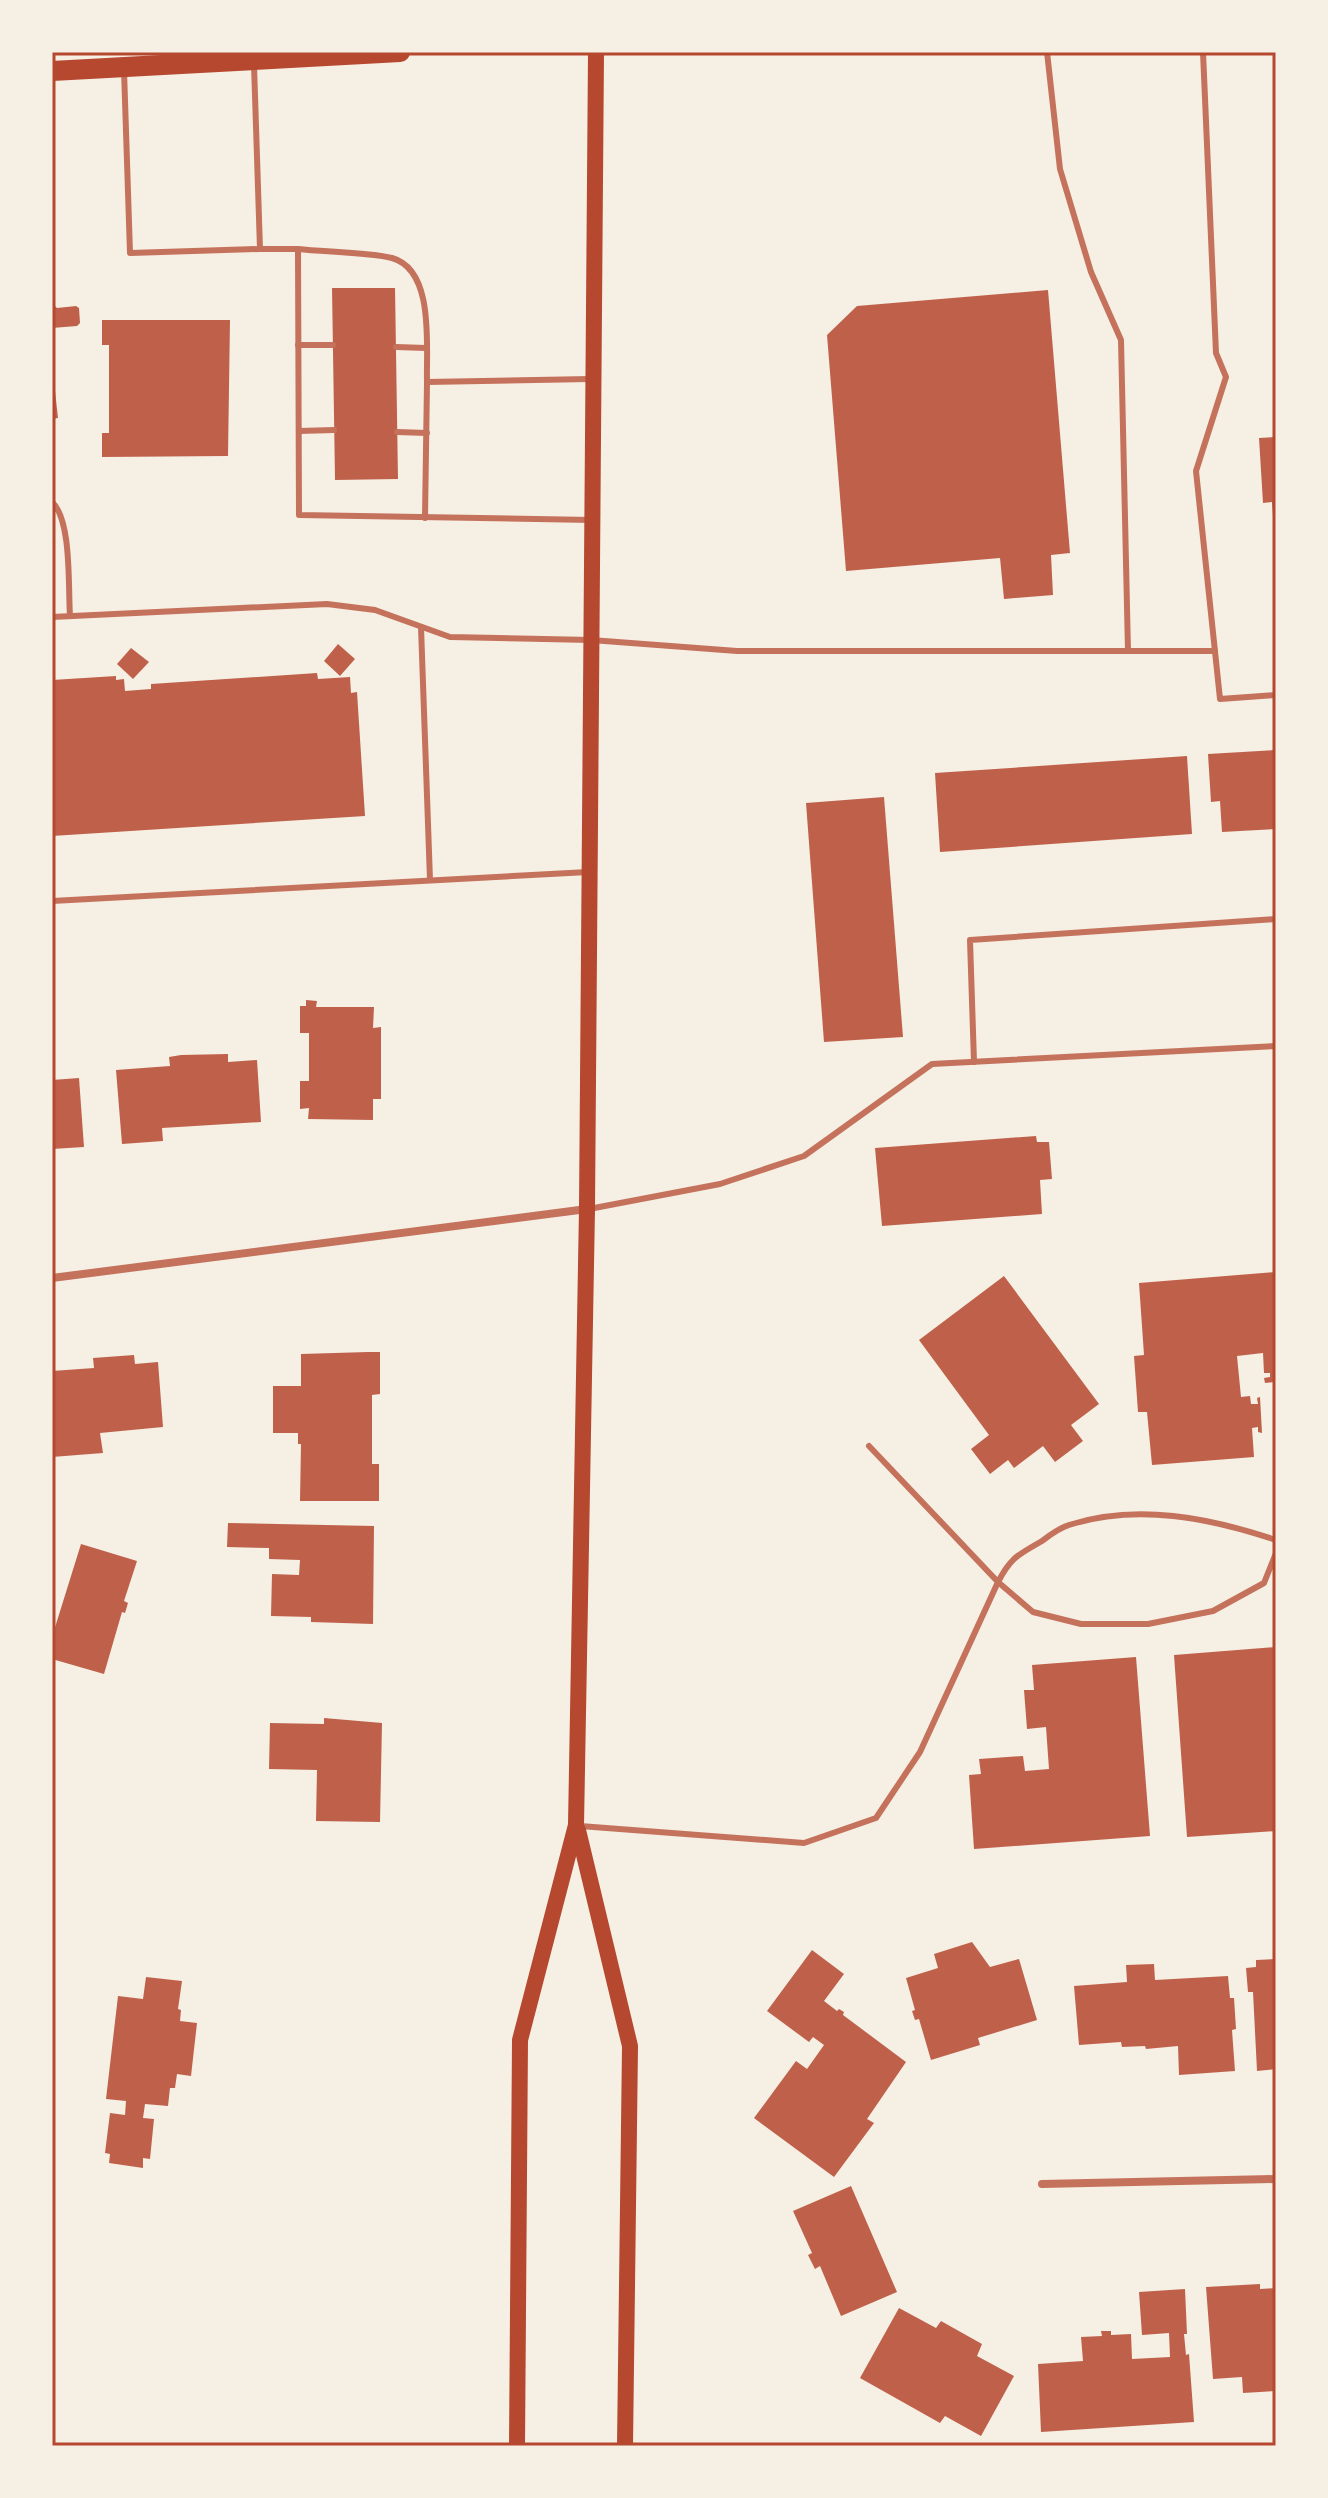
<svg xmlns="http://www.w3.org/2000/svg" width="1328" height="2498" font-family="'Zilla Slab',serif">
<rect width="100%" height="100%" fill="#f6efe4"/>
<g fill="#bf614a">
<path d="M332,288H395L398,479L335,480Z"/>
<path d="M1048,290L1070,553L1051,555L1053,595L1004,599L1000,558L846,571L827,335L857,306Z"/>
<path d="M52,303L57,308L76,306L79,308L80,323L77,326L52,328Z"/>
<path d="M102,320H230L228,456L102,457V433H109V345H102Z"/>
<path d="M52,382H54L58,418L52,419Z"/>
<path d="M1276,437V530H1274L1272,502L1263,503L1259,438Z"/>
<path d="M338,644L355,659L340,676L324,661Z"/>
<path d="M131,648L149,662L133,679L117,664Z"/>
<path d="M317,673L318,679L350,677L351,693L357,692L365,816L52,836V680L116,676V680L124,679L125,691L151,689V684Z"/>
<path d="M1276,750V829L1222,832L1220,801L1211,802L1208,754Z"/>
<path d="M1187,756L1192,834L940,852L935,773Z"/>
<path d="M884,797L903,1037L824,1042L806,803Z"/>
<path d="M306,1000L317,1001L316,1007H374L373,1028L381,1027V1099H373V1120L308,1119L309,1108L300,1109V1081H309V1033H300V1006H306Z"/>
<path d="M228,1054V1062L257,1060L261,1122L162,1128L163,1141L122,1144L116,1070L170,1066L169,1057L181,1055Z"/>
<path d="M79,1078L84,1147L52,1149V1080Z"/>
<path d="M1036,1136L1037,1142H1049L1052,1179L1040,1180L1042,1214L882,1226L875,1148Z"/>
<path d="M1276,1272V1382L1265,1383L1264,1378L1270,1377V1373H1264L1263,1353L1237,1356L1241,1397L1250,1396L1251,1404H1258L1257,1398L1260,1397L1262,1433L1258,1432V1427L1252,1428L1254,1457L1152,1465L1147,1412H1138L1134,1356L1144,1355L1139,1283Z"/>
<path d="M1004,1276L1099,1404L1071,1425L1083,1441L1055,1462L1043,1446L1014,1468L1008,1460L990,1474L971,1449L989,1435L919,1340Z"/>
<path d="M368,1352H380V1394L372,1395V1464H379V1501H300L301,1444H298V1433H273V1386H301V1354Z"/>
<path d="M134,1355L135,1364L158,1362L163,1427L100,1433L103,1453L52,1457V1371L94,1368L93,1358Z"/>
<path d="M228,1523L374,1526L373,1624L311,1622V1617L271,1616L272,1574L299,1575L300,1560L269,1559V1548L227,1547Z"/>
<path d="M81,1544L137,1561L124,1601L128,1603L125,1613L122,1612L104,1674L52,1659V1637Z"/>
<path d="M1276,1647V1717H1273L1276,1831L1187,1837L1174,1655Z"/>
<path d="M1136,1657L1150,1836L974,1849L969,1775L981,1774L979,1759L1023,1756L1025,1771L1049,1769L1046,1727L1027,1729L1024,1690H1034L1032,1665Z"/>
<path d="M324,1718L382,1723L380,1822L316,1821L317,1770L269,1769L270,1723L324,1724Z"/>
<path d="M972,1942L990,1967L1019,1959L1037,2020L978,2038L980,2045L931,2060L919,2019L915,2020L912,2011L915,2010L906,1978L938,1968L934,1954Z"/>
<path d="M812,1950L844,1974L824,2001L837,2011L839,2009L844,2012L843,2015L906,2062L867,2119L874,2123L834,2177L754,2118L796,2061L807,2069L824,2045L813,2037L809,2042L767,2011Z"/>
<path d="M1276,1959V2069L1257,2071L1253,1992H1248L1246,1968L1256,1967V1960Z"/>
<path d="M1154,1964L1155,1980L1228,1976L1230,1998H1234L1236,2029L1232,2030L1235,2071L1179,2075L1178,2046L1146,2049L1145,2046L1122,2047L1121,2042L1079,2045L1074,1986L1127,1982L1126,1965Z"/>
<path d="M146,1977L182,1981L178,2009L181,2010L180,2021L197,2023L191,2076L177,2074L175,2088H170L168,2106L145,2104L143,2118L154,2119L150,2159L143,2158V2168L109,2163L110,2154L105,2153L110,2113L125,2115L126,2101L106,2099L118,1996L143,1999Z"/>
<path d="M851,2186L897,2292L841,2316L820,2266L815,2269L808,2255L812,2253L793,2211Z"/>
<path d="M1260,2284V2289L1276,2288V2391L1243,2393L1242,2377L1213,2379L1206,2287Z"/>
<path d="M1185,2289L1187,2334H1184L1186,2355L1189,2354L1194,2422L1041,2432L1038,2364L1083,2361L1081,2337L1102,2336L1101,2331H1111V2335L1131,2334L1132,2359L1170,2357L1169,2333L1142,2335L1139,2292Z"/>
<path d="M899,2308L936,2328L941,2321L982,2344L977,2356L1014,2376L981,2436L945,2416L940,2423L860,2378Z"/>
</g>
<g fill="none" stroke-linecap="round" stroke-linejoin="round">
<g stroke="#c5725c" stroke-width="6">
<path d="M1047,52L1060,169L1091,272L1121,340L1128,651"/>
<path d="M1203,52L1216,353L1226,377L1196,471L1220,699L1276,695"/>
<path d="M254,65L260,249H298L299,515L592,520"/>
<path d="M124,70L130,253L260,249"/>
<path d="M298,249C324,252 368,252 392,258C435,270 426,347 427,382L590,379"/>
<path d="M298,345H333"/>
<path d="M396,347L426,348"/>
<path d="M299,431L334,430"/>
<path d="M397,432L427,433"/>
<path d="M52,502C72,520 68,588 70,616"/>
<path d="M425,518L427,382"/>
<path d="M52,617L327,604L375,610L450,637L591,640L737,651H1215"/>
<path d="M421,627L430,880"/>
<path d="M52,901L588,872"/>
<path d="M974,1062L970,940L1276,919"/>
<path d="M589,1209L720,1184L804,1156L932,1064L1276,1046"/>
<path d="M1276,1540C1210,1518 1137,1503 1069,1525C1059,1528 1050,1535 1042,1541C1018,1555 1011,1557 998,1582L1033,1612L1081,1624H1148L1213,1611L1264,1583L1276,1553"/>
<path d="M580,1826L804,1843L876,1818L920,1752L998,1582L869,1446"/>
</g>
<g stroke="#c5725c" stroke-width="8">
<path d="M52,1278L587,1209"/>
<path d="M1042,2184L1276,2179"/>
</g>
<g stroke="#b5482f" stroke-width="16">
<path d="M578,1830L630,2046L625,2446"/>
<path d="M517,2446L520,2040L576,1825L587,1209L596,52"/>
</g>
<path stroke="#b5482f" stroke-width="20" d="M52,71L400,52"/>
</g>
<rect width="1328" height="2498" fill="none" stroke="#f6efe4" stroke-width="108"/>
<rect x="54" y="54" width="1220" height="2390" fill="none" stroke="#b5482f" stroke-width="3"/>
</svg>
